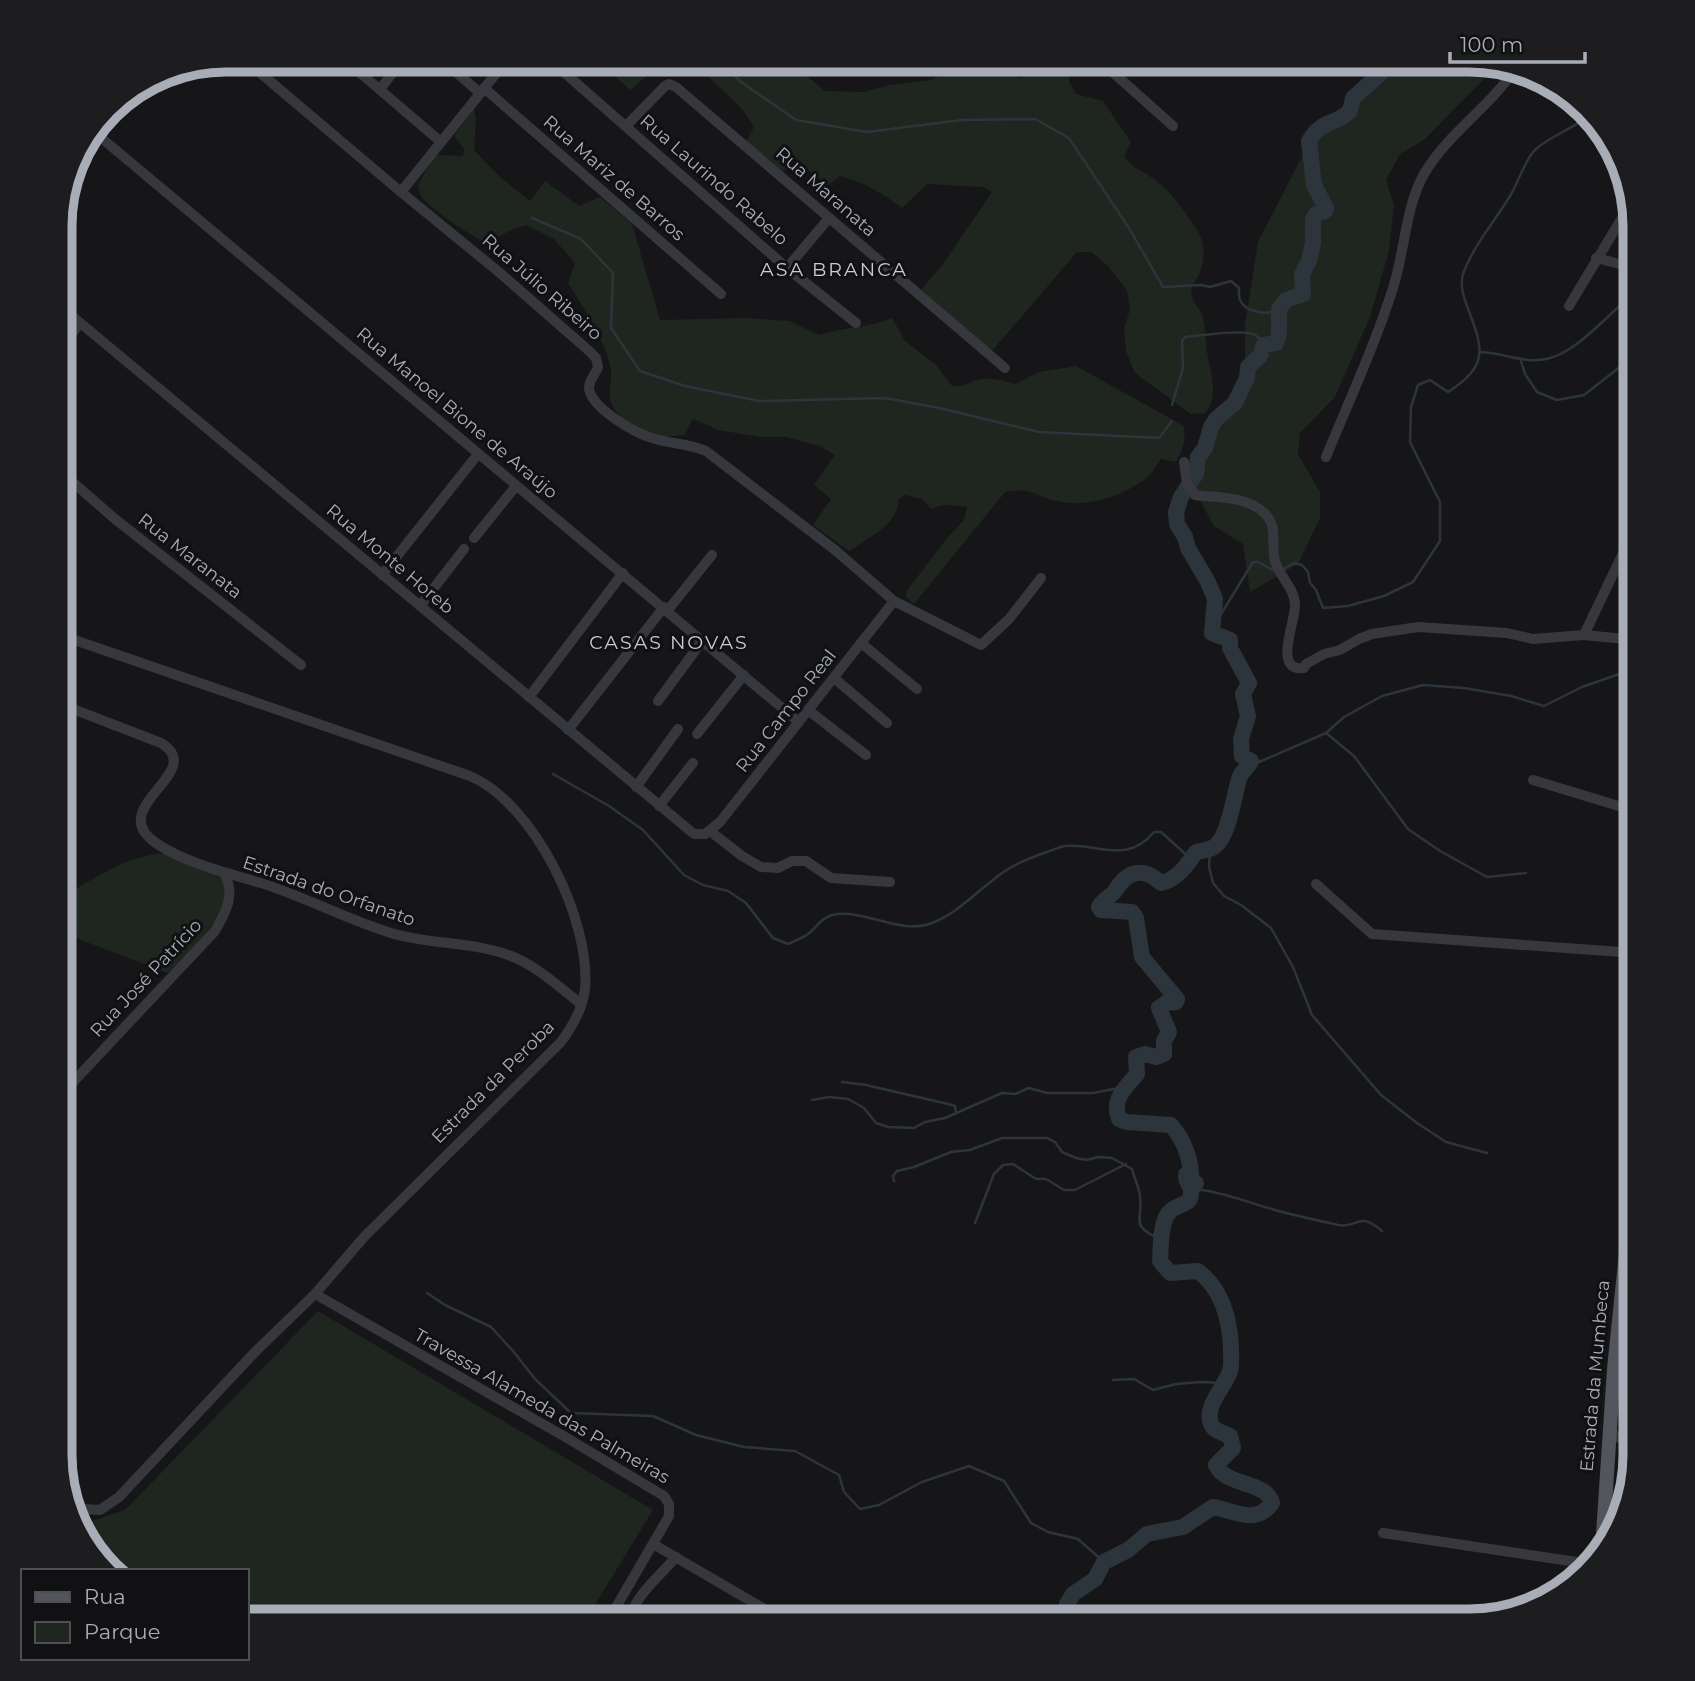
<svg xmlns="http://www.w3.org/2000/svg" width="1695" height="1681" font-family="Montserrat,sans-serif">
<rect width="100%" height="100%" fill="#161618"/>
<g fill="#1e261f">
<path d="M598,60H665L630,90Z"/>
<path d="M691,60H788L825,91L863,92L890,85L931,80L964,60H1023L1019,79L1039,60H1082L1069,69V81L1076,94L1103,101L1131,142L1124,157C1134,169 1147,173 1158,182C1173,194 1184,211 1195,227C1205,240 1206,257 1200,272C1197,281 1189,285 1192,296C1193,302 1199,308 1202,315C1206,328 1205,343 1208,357C1211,376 1219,396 1205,413L1191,414L1135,373L1126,352L1124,329L1130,309L1127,290L1106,264L1091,252H1077L991,352L921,290L943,264L992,192L983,187L927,184L902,208C882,193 864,182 840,176L828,185L800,164L781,171L746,142L754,127L741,108Z"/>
<path d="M1381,60H1480L1498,65L1425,139L1400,154L1386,180L1394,205L1389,251L1370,317L1335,397L1300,433L1298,454L1320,492V518L1298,564L1250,592L1243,544L1214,526L1195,491L1206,430L1245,373V325L1258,242L1312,137L1375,82Z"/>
<path d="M474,109L476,120L474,150L500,177L530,201L545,181L579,206L600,197L632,224L660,320L746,318L789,321L819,335C843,327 869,328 892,318L905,341L936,365L952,386C963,387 965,385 974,381C986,376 1003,380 1015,384L1039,372L1076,366L1184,426C1186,439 1183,450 1176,462L1161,459C1155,466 1151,476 1144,480C1120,497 1086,508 1057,501C1033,496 1033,487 1005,492L914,604L906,597V592L947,538L964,520L967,507C955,505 943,503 932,509L922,499L905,495L898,500C899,525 867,538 849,551L813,525L831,499L814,485L835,455L820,446L785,437H760L718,430L693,419L684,435C676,436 666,437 657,436C641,432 611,416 610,397C609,386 613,375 610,364C602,335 584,309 568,283L575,263L554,239L526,225L511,230L487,243C473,238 429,208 421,196C420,195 418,186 418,185L432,159L438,155L463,156L464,149L454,136Z"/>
<path d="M169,854C184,861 206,866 219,876C250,897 183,958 168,973L60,932V898C92,881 131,851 169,854Z"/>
<path d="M318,1311L653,1510L585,1621H247V1571H109L101,1565L77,1526L125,1510Z"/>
</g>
<path fill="#2c353c" d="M1183,1167L1192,1169L1203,1179L1204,1185L1200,1192L1186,1195C1180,1186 1176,1180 1179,1170Z"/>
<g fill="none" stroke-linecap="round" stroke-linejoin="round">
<g stroke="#2c353c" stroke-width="2.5">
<path d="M719,60L741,82L796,120L867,132L962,120L1035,119L1069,138L1129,228L1163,287L1201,285L1210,287L1231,281L1239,288C1239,290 1239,298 1240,300C1246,313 1269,316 1279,309"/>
<path d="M532,218L581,239L613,273L611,328L640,371L685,386L759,401L885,398L939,408L1039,432L1159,438L1172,421"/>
<path d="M1481,352C1499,353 1514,359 1530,360C1566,364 1596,326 1622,304"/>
<path d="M1520,358L1525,374L1537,392L1557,400L1584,395L1625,363"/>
<path d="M1172,405L1183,368L1182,341L1185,337C1197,336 1244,329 1253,334C1258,336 1262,341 1266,345"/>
<path d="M1282,570L1294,563L1302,565L1308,572L1310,583L1316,590L1323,608L1348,606L1384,596L1413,582L1440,541V502L1410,442L1411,407L1418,385L1430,380L1448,392C1490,365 1483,348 1467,306C1463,295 1460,285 1463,274C1473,246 1495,221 1510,196C1518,183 1526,157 1536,149C1553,134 1575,129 1591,113"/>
<path d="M1213,627L1253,562H1258L1277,572"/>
<path d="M1326,733L1354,756L1408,829L1440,851L1487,877L1526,873"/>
<path d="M1250,763L1259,762L1326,733L1344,717L1382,696L1423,685L1464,688L1511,696L1544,706L1582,687L1625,672"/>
<path d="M553,774L609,806L643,830L684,875L703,885L728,891L746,903L773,938L788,944C794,941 803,938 808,934C818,926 822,916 837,914C868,911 902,935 932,923C956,914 973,895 993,880C1008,867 1026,859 1044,853C1051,851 1058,847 1065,846C1098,843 1127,865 1154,832H1161L1191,859"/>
<path d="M1210,849L1209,867L1213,883L1224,896L1241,905L1271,928L1293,967L1312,1015L1381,1095L1417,1123L1446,1142L1487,1153"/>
<path d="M842,1082L866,1085L948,1104L955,1106L956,1113"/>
<path d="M812,1100L829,1097L848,1099L864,1108L876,1123L888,1127L914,1128L925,1122L945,1118L1002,1093L1015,1094L1029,1088L1047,1093H1093L1124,1087"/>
<path d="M894,1181L893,1176L897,1171L914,1167L951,1152L970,1150L1002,1138H1047L1055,1142L1062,1152L1076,1158L1086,1160L1099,1157L1112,1158L1132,1169C1134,1177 1139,1187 1140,1196C1143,1224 1129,1224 1161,1240"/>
<path d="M1202,1190C1228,1194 1250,1203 1275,1210C1296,1216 1317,1220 1338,1225C1357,1229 1358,1210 1382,1231"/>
<path d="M975,1223L994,1174L1003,1165L1013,1164L1036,1179H1046L1064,1190H1075L1126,1164"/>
<path d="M427,1293L445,1305L491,1327L513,1351L535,1379L571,1413L653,1416L696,1435L744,1447L795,1451L839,1475L844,1492L860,1509L879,1505L922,1482L969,1466L1004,1481L1031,1523L1048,1532L1078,1539L1104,1562"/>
<path d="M1113,1380L1134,1379L1153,1390L1176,1384L1201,1382L1225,1383"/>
</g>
<path stroke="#2c353c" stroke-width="16" d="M1063,1621L1067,1604L1073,1594L1095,1579L1104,1562L1128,1550L1147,1534L1183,1527L1213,1507C1233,1510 1256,1526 1272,1503C1266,1480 1226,1487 1216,1465L1233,1448L1230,1436C1224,1433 1216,1432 1212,1426C1202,1408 1225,1387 1230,1371C1232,1364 1231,1356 1231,1349C1230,1320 1223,1290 1198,1271L1170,1273L1160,1261C1161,1248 1160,1230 1166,1217C1171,1207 1179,1207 1187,1202C1192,1199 1191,1191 1191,1187C1193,1165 1186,1142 1171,1125L1127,1122L1119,1119C1111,1098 1126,1088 1137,1074L1136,1057L1145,1054L1156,1057L1164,1054V1041L1169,1032L1159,1008L1166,1003L1176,1002L1177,999L1142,957L1136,918L1132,912L1101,910L1099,907C1103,899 1110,898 1115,891C1127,871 1143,866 1161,883C1178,879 1187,865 1196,852C1201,851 1208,850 1212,848C1229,841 1234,794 1239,779C1241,771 1248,768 1251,761L1242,756L1241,739L1248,716L1243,694L1249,683L1230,648V640L1212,633L1215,599L1208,582L1188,548L1185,537L1177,524L1176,512L1181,497L1196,474L1198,457L1205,448L1211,427L1216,419L1235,403L1247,378L1248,367L1260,356L1264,345L1276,343L1279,334V309L1286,300L1303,294L1302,274L1309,261L1313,243V220L1316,214L1325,211L1326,208L1314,185L1309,141C1322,119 1334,126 1350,111L1353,98L1382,72L1385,66L1382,60"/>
<g stroke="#37383d" stroke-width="10">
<path d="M245,60L401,192L500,273L588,350L596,358L598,367C596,373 589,381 589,387C589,407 635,433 652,438C670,444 688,443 706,451L835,550L894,601L981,645L1009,619L1041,578"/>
<path d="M345,60L441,142"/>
<path d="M442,60L480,93"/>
<path d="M550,60L787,268L856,323"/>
<path d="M851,60L864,63L870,60"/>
<path d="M1099,60L1173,126"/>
<path d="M484,88L721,294"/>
<path d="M380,89L403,60"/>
<path d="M626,126L665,86L669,84L676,87L1005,368"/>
<path d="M93,131L799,722"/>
<path d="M401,192L507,60"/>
<path d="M1596,258L1635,268"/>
<path d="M787,268L829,218"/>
<path d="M60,306L694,834H705L720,822L894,601"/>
<path d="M1569,306L1631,203"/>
<path d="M60,349L80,323"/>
<path d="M1326,457C1349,401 1375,345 1393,288C1405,251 1405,208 1424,174C1448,133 1489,108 1515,69"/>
<path d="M1184,462L1187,484L1195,495C1216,498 1245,496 1262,511C1280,526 1270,542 1275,561C1279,576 1295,588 1295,605C1296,620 1272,673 1304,668L1306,664L1324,654L1340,650L1359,639L1372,634L1418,627L1507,633L1533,639L1584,635L1635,640"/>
<path d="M60,471L115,519L301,665"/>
<path d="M474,538L516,486"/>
<path d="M382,575L478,454"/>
<path d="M420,606L464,549"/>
<path d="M668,610L712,555"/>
<path d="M60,635L470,776C534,803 591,920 585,989C583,1008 572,1027 561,1042L364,1237L315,1294L256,1351L119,1497L100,1510L70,1508"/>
<path d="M1584,635L1635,528"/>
<path d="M861,643L917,689"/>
<path d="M834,678L887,723"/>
<path d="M529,697L623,573"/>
<path d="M658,701L703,640"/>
<path d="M60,704L161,743C209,772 103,807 156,843C185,863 228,873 261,883C305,897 346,919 391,933C429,945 473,941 511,956C537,966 559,987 581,1004"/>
<path d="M808,710L866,755"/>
<path d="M568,730L664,607"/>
<path d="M697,734L744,675"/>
<path d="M1533,780L1635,811"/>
<path d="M636,787L678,729"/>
<path d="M659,806L693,763"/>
<path d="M710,831L742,856L761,867L778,868L792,861H806L831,878L890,882"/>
<path d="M1316,884L1372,934L1635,953"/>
<path d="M60,1096L215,931C226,912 236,894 224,873"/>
<path d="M315,1294L567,1438L664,1496L669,1504V1516L608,1621"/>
<path d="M1609,1432L1635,1446"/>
<path d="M1383,1533L1590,1564"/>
<path d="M653,1544L785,1621"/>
<path d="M629,1621C634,1596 660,1576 676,1557"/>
</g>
<path stroke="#53555c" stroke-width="14" d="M1602,1549L1614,1369L1635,1165"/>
</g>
<g text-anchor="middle" stroke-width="6" stroke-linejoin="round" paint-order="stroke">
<g font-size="18" fill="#a8adb8" stroke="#111113">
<text transform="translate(614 178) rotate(41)" y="6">Rua Mariz de Barros</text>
<text transform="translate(714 180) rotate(41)" y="6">Rua Laurindo Rabelo</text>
<text transform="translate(826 192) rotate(41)" y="6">Rua Maranata</text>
<text transform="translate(542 287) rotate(41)" y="6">Rua Júlio Ribeiro</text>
<text transform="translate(457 413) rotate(40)" y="6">Rua Manoel Bione de Araújo</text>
<text transform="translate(190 556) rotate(38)" y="6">Rua Maranata</text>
<text transform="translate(390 559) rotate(40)" y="6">Rua Monte Horeb</text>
<text transform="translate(786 711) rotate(-52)" y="6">Rua Campo Real</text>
<text transform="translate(329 891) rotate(19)" y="6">Estrada do Orfanato</text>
<text transform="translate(146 978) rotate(-47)" y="6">Rua José Patrício</text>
<text transform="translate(493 1082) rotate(-45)" y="6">Estrada da Peroba</text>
<text transform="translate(1595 1376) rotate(-85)" y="6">Estrada da Mumbeca</text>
<text transform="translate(542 1406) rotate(30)" y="6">Travessa Alameda das Palmeiras</text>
</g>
<g font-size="19" letter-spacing="2" fill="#c9ccd4" stroke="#111113">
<text x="834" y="276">ASA BRANCA</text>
<text x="669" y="649">CASAS NOVAS</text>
</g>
</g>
<path d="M0 0H1695V1681H0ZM226 72H1469A154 154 0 0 1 1623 226V1455A154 154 0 0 1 1469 1609H226A154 154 0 0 1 72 1455V226A154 154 0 0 1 226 72Z" fill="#1d1d20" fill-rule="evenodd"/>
<path fill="none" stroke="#a8adb8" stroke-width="9" d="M226 72H1469A154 154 0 0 1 1623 226V1455A154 154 0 0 1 1469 1609H226A154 154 0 0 1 72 1455V226A154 154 0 0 1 226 72Z"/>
<rect x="21" y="1569" width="228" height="91" fill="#111113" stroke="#4d4f55" stroke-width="2"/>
<rect x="35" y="1592" width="35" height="10" fill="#53555c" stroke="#4d4f55" stroke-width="2"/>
<text x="84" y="1604" font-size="21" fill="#a8adb8">Rua</text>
<rect x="35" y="1622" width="35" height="21" fill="#1e261f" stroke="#4d4f55" stroke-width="2"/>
<text x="84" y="1639" font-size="21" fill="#a8adb8">Parque</text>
<path d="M1450 52v10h135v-10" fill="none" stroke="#a8adb8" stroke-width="3.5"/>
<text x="1460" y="52" font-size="21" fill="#a8adb8" stroke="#111113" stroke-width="5" paint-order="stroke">100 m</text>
</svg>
